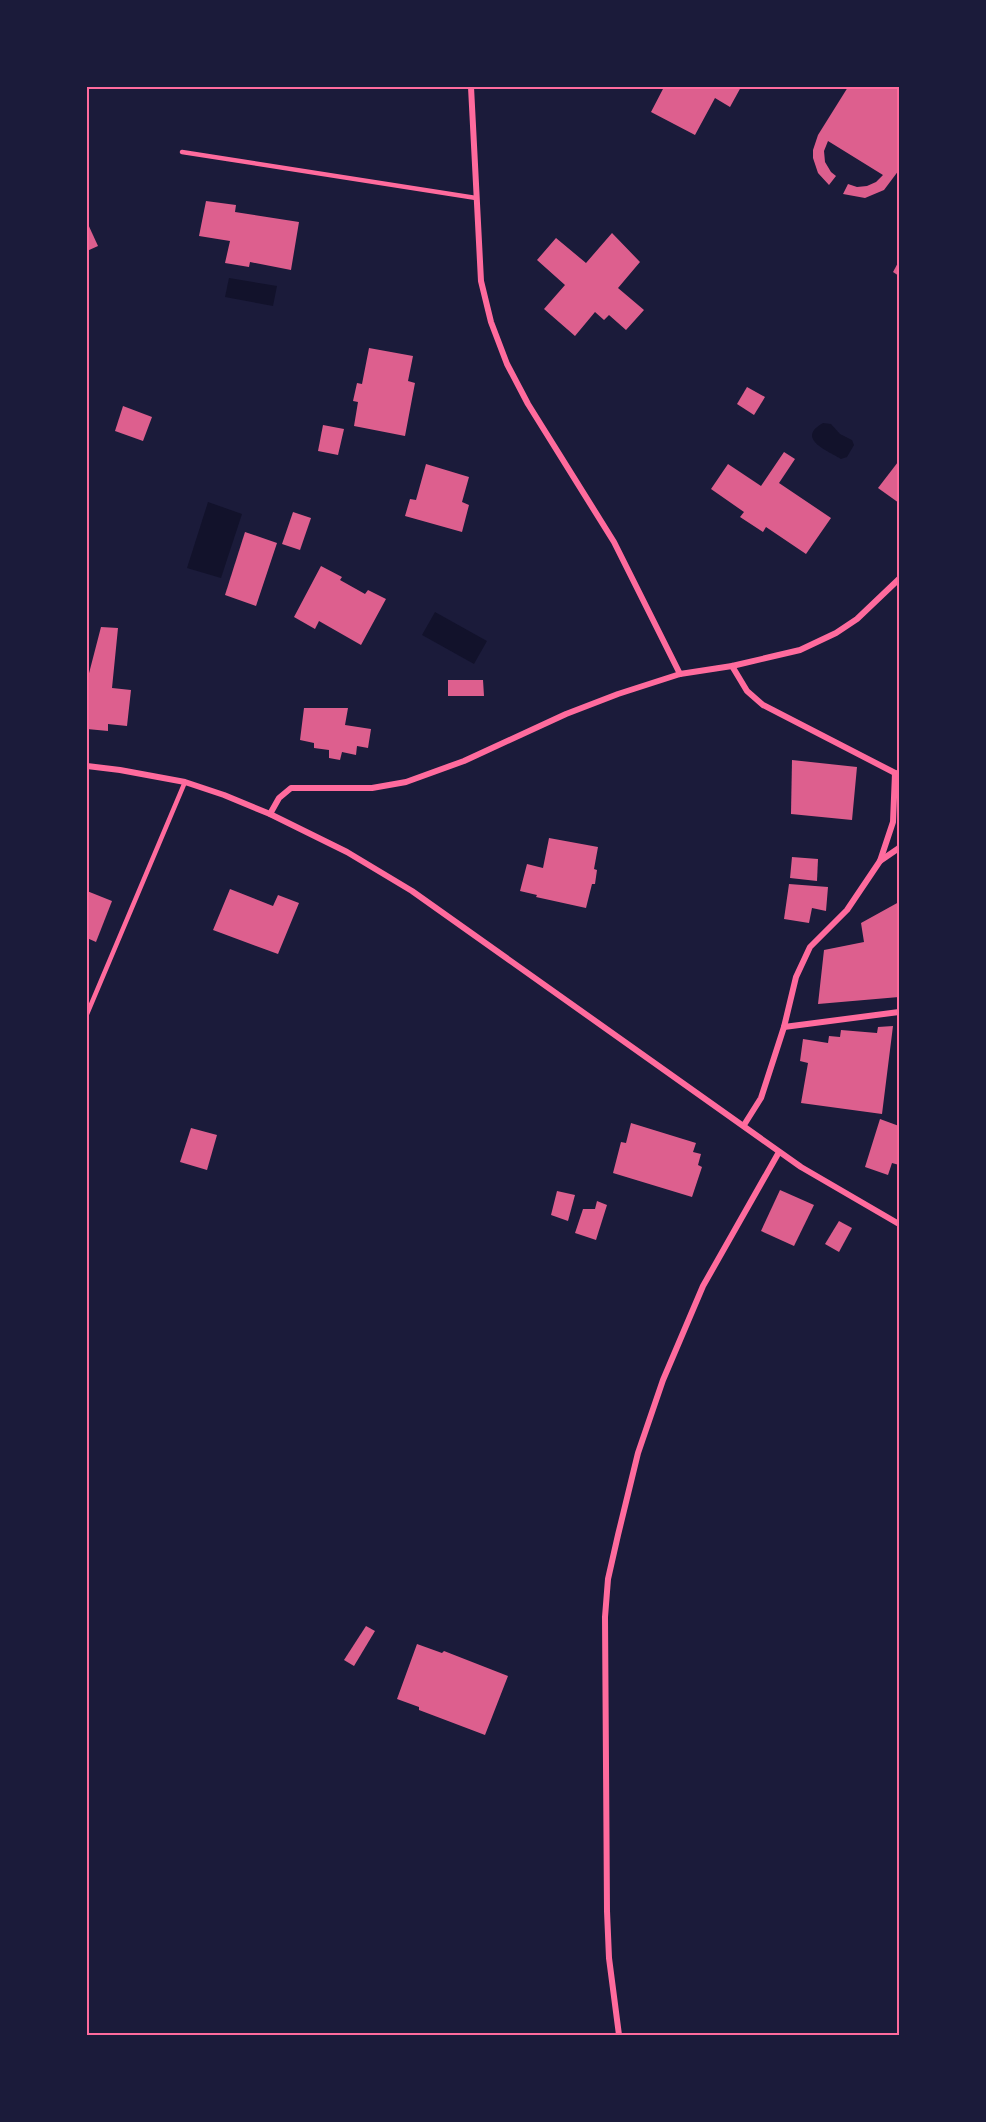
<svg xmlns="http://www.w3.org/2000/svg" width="986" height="2122" font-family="Georgia,serif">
<rect width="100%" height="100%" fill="#1b1b3a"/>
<g fill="#12122b">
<path d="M229,278L277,286L273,306L225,297Z"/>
<path d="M823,423L831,424L840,434L852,440L854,445L847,457L841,459C831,452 794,439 823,423Z"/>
<path d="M208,502L242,514L221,578L187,568Z"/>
<path d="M435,612L487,641L474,664L422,635Z"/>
</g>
<g fill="#dd5f8e">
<path d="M664,87H741L730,107L715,98L695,135L651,112Z"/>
<path d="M848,87H899V170L884,190L865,198L843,194L848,184L857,187L867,186L876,182L883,175L828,141L824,151L825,162L831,172L836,176L829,185L818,173L813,158V150L818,135Z"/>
<path d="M206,201L236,205L235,212L299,222L291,270L250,262L249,267L225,263L230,241L199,236Z"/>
<path d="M87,222L98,246L87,251Z"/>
<path d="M612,233L640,262L618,288L644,310L626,330L609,315L604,320L595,312L575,336L544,309L565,285L537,260L556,238L586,263Z"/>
<path d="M899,261V276L893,272Z"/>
<path d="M369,348L413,356L408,381L415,383L405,436L354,426L358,402L353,401L357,383L362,384Z"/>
<path d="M747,387L765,397L754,415L737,404Z"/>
<path d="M123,406L152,417L143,441L115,431Z"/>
<path d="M323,425L344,429L338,455L318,451Z"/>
<path d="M784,452L795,459L779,483L831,518L806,554L766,527L763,532L740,517L744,512L711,489L728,464L761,486Z"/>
<path d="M898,462L899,463V503L878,488Z"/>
<path d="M426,464L469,477L462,502L469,505L462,532L405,516L410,499L416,500Z"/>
<path d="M293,512L311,518L300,550L282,544Z"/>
<path d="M245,532L277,543L256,606L225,595Z"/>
<path d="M321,566L342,577L340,580L365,594L368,590L386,599L361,645L319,621L315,629L294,617Z"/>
<path d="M101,627L118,628L112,688L131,690L127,726L108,724V731L87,729V681Z"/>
<path d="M448,680H483L484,696H448Z"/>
<path d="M304,708H348L345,725L371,729L368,748L357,746L356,755L342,752L340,760L329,758V750L314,748V743L300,740Z"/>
<path d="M792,760L857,767L852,820L791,814Z"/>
<path d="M549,838L598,847L594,869L597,870L595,884H592L586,908L536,897L537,895L520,891L527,864L543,868Z"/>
<path d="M792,857L818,859L817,881L790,878Z"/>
<path d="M789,884L828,887L826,911L812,908L809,923L784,919Z"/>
<path d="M230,889L273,906L278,895L299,903L278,954L213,930Z"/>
<path d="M87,891L112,901L96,942L87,938Z"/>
<path d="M899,902V997L818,1004L824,950L864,942L861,923Z"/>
<path d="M893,1026L882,1114L801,1103L808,1063L800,1061L803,1039L828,1043L829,1036L840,1037L841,1030L877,1033L878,1027Z"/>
<path d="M880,1119L899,1126V1165L892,1163L888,1175L865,1167Z"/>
<path d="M631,1123L696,1143L693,1152L701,1154L698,1165L702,1167L692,1197L613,1173L621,1142L626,1143Z"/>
<path d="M191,1128L217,1135L207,1170L180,1162Z"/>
<path d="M780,1190L814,1205L794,1246L761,1231Z"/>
<path d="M557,1191L575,1195L568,1221L551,1215Z"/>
<path d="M597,1201L607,1205L596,1240L575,1233L583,1209H595Z"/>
<path d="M839,1221L852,1228L839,1252L825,1244Z"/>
<path d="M366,1626L375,1631L354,1666L344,1660Z"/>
<path d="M417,1644L442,1653L444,1651L508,1676L485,1735L419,1710V1707L397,1699Z"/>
</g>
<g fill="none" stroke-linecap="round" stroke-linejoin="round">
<g stroke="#ff6b9d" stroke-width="4.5">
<path d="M182,152L476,198"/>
<path d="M87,1014L185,782"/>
</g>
<g stroke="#ff6b9d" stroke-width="6">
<path d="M471,87L481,281L491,322L507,364L528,404L614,542L680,674"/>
<path d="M732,666L747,691L763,705L899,775"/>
<path d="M87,766L120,770L185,782L224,795L270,814L347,852L412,891L801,1167L899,1224"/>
<path d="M270,814L279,798L291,788H372L406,782L464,761L566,714L618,694L680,674L732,666L800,650L836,633L857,619L899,579"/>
<path d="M880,861L899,848"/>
<path d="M784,1027L899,1012"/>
<path d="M744,1125L761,1098L784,1027L796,977L810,947L847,910L880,861L893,822L895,773"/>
<path d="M619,2035L609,1958L607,1911L605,1617L608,1579L618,1535L638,1453L663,1380L703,1286L779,1152"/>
</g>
</g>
<rect width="986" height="2122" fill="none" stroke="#1b1b3a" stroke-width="177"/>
<rect x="88" y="88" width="810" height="1946" fill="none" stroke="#ff6b9d" stroke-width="2"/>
</svg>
